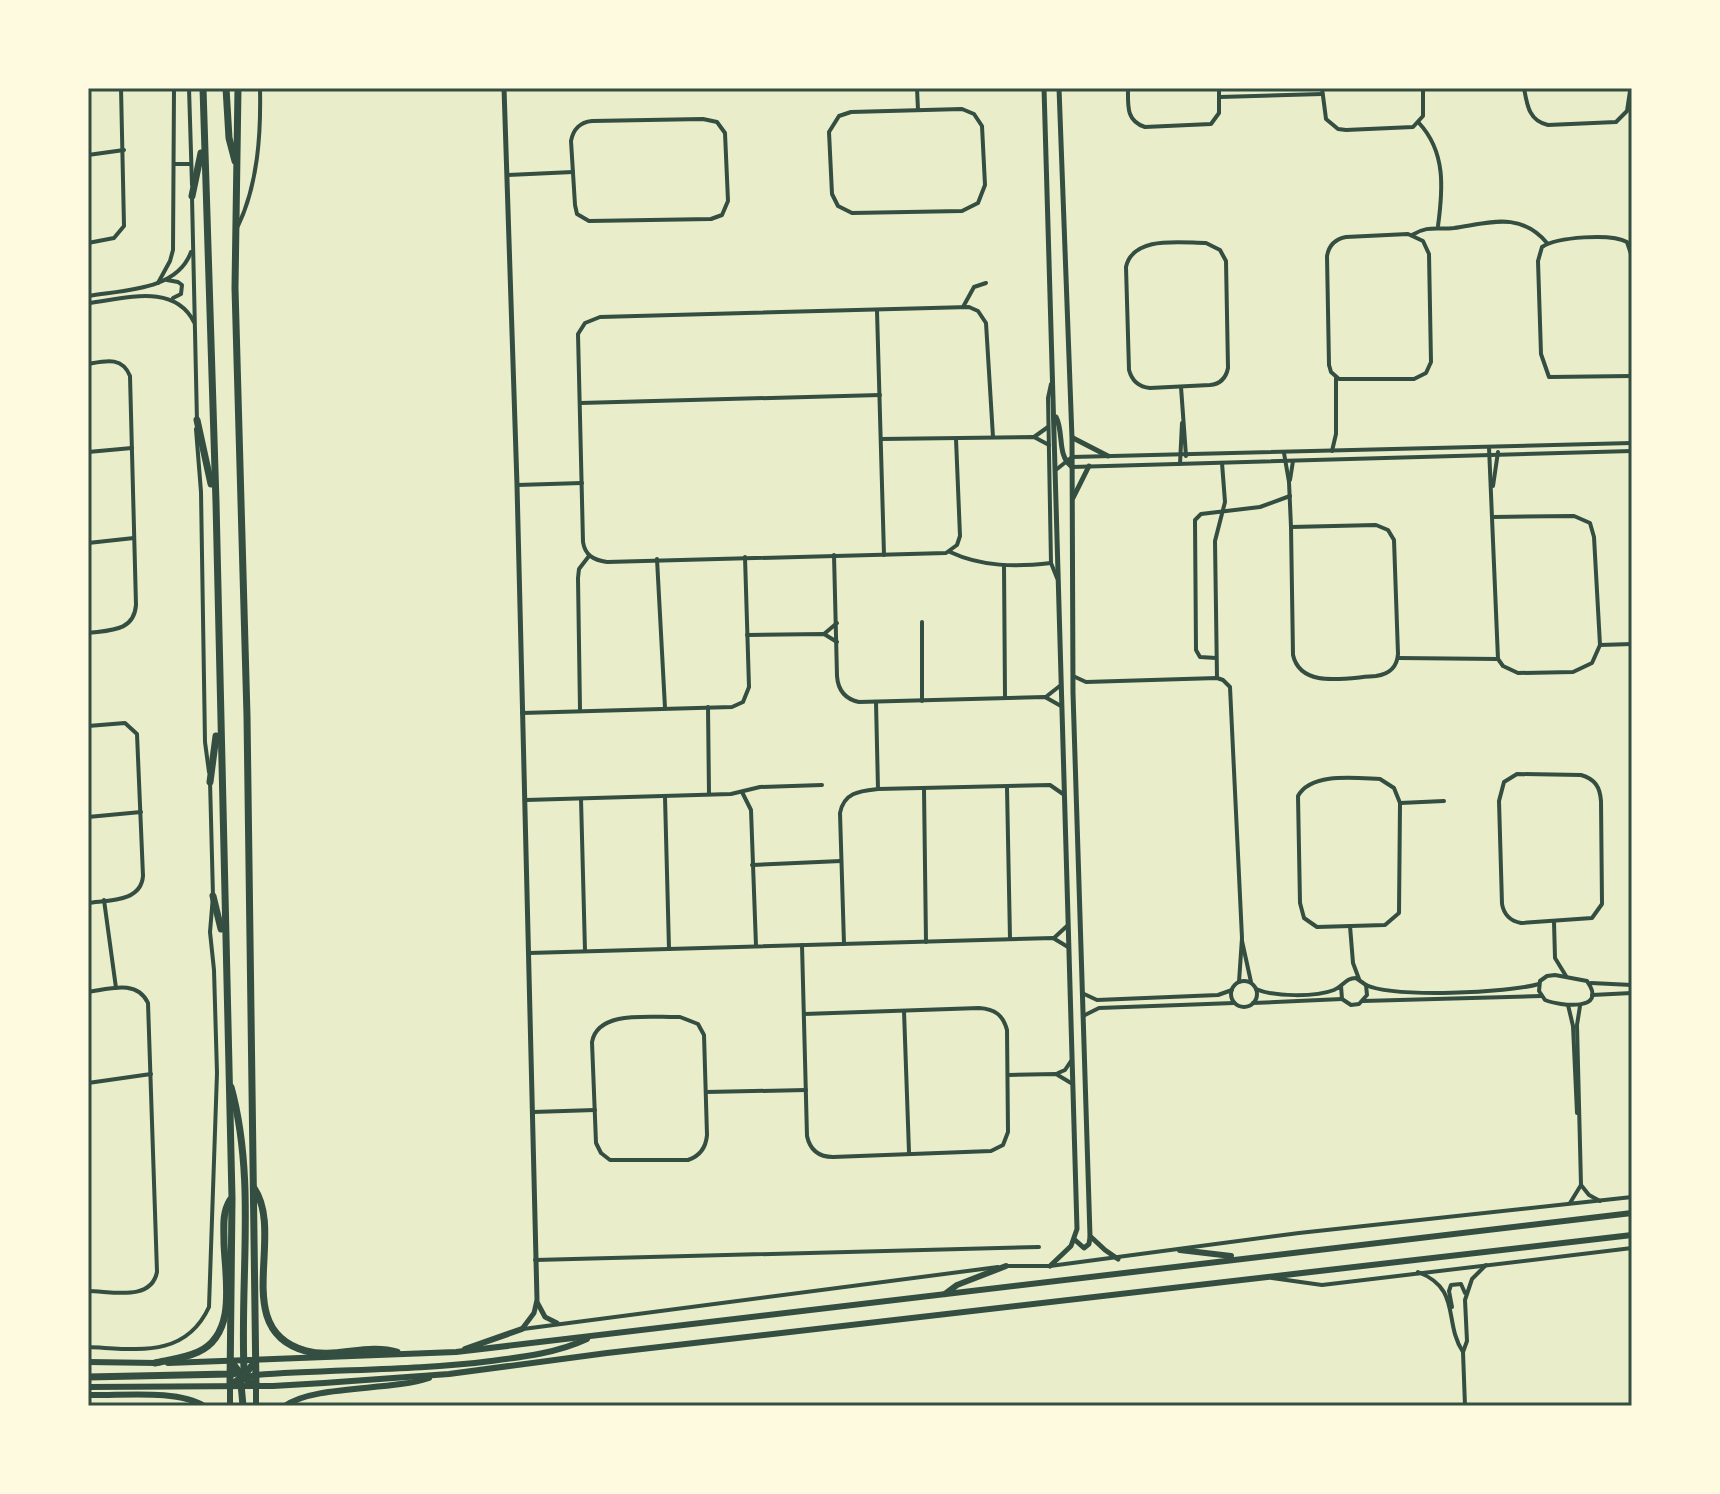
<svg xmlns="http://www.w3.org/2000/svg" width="1720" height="1494" font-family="Signika,sans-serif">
<rect width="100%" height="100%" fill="#e9edc9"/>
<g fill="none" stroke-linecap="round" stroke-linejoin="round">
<g stroke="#344e41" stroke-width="4">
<path d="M189,88L192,185"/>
<path d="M917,88L918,110"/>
<path d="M1128,88C1128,106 1126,121 1145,127L1211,124L1219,113V88"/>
<path d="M1322,88L1326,119L1338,129L1346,130L1413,127L1423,116V88"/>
<path d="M1524,88C1527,105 1529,121 1548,125L1616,122L1627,111L1630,91"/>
<path d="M1220,97L1322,94"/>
<path d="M962,109L974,114L982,126L985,185L978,203L962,211L852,213L838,206L832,194L829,132L839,116L851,112Z"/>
<path d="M703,119L717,122L725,133L728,201L722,215L711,219L589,221L577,214L575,205L571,141C573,130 580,122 592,121Z"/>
<path d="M1419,123C1446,152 1443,189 1438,226"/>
<path d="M88,155L124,150"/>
<path d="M174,164H191"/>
<path d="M507,175L573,172"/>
<path d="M192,197L197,421"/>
<path d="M238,226C258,184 261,134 260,88"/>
<path d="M1408,234L1423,241L1429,254L1431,362L1426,373L1414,379H1339L1331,372L1329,365L1327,256C1329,245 1335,239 1346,237Z"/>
<path d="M1412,235C1428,225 1437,230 1454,228C1489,223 1520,211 1547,243"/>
<path d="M88,243L114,238L124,226L121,88"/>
<path d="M1206,243L1220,250L1226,261L1228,368C1226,378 1221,384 1210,385L1150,388C1139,387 1132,381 1129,370L1126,267C1133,235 1181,243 1206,243Z"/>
<path d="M1632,257L1627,242C1611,233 1557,237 1542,247L1538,261L1541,354L1549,377L1632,376"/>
<path d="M167,280L178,282L182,285L181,294L173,298"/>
<path d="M158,283L170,261L173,250L174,88"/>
<path d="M88,296C123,290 177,291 191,252"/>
<path d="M88,303C124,299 174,282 194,322"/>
<path d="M963,307L974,287L986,283"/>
<path d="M877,311L884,555"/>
<path d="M88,364C105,361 122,356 130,376L136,605C134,632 109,630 88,633"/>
<path d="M1051,384L1048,398L1051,563L1057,578"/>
<path d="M1181,387L1186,456"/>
<path d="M580,403L880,395"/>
<path d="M196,429L201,492L205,742L209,772"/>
<path d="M1034,437L1048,427"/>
<path d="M881,439L1034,437L1049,445"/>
<path d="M956,439L960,536L957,545L946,553L607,562C593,560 585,555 583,542L578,334L585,323L600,317L969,307L978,311L986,323L993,437"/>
<path d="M1489,447L1498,659L1503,666L1518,673L1573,672L1592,663L1600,645L1594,537L1590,523L1574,516L1493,517"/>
<path d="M1332,451L1336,434V378"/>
<path d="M88,452L132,448"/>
<path d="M1284,453L1289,482L1291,527"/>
<path d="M1180,464L1182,423"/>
<path d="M1072,467L1632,451"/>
<path d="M1057,469L1072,457L1632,443"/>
<path d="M1290,480L1293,461"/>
<path d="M517,485L582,483"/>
<path d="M1493,486L1498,452"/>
<path d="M1376,525L1388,530L1394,540L1398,654C1397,668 1389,674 1376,676C1349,677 1301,690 1293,655L1291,527Z"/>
<path d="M88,543L134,538"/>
<path d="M950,552C982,567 1016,567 1051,563"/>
<path d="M834,555L837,676C838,690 845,699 859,702L1045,697L1061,706"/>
<path d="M657,559L665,708"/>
<path d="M1004,565L1005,697"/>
<path d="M922,622V701"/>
<path d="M824,634L837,623"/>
<path d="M747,635L824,634L837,642"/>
<path d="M1600,645L1632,644"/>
<path d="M1216,658L1200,657L1196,650L1195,520L1201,514L1260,507L1290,496"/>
<path d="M1398,658L1498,659"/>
<path d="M1073,676L1086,682L1217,678L1223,680L1230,687L1242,938L1239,982"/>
<path d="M1217,678L1215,541L1225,502L1222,463"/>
<path d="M1047,696L1061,685"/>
<path d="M876,702L878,789"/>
<path d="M708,707L709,794"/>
<path d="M580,710L578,578L579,569L589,556"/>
<path d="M522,713L732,707L743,702L749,687L745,557"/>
<path d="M88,726L125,723L137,734L143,876C141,902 109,900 88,903"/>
<path d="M1517,774L1581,775C1595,779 1600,787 1601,801L1602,904L1592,918L1521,923C1510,921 1504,915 1502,904L1499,801L1504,782Z"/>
<path d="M1380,779L1394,788L1400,803L1399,913L1385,925L1317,927L1304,918L1300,903L1298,796C1311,772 1356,778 1380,779Z"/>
<path d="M1007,788L1010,939"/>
<path d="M924,789L926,942"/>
<path d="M742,792L751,810L756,946"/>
<path d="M665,797L669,949"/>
<path d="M581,799L585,951"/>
<path d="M526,800L731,794L760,787L822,785"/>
<path d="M1400,803L1444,801"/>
<path d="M88,817L141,812"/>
<path d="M752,865L841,861"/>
<path d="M104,900L116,988"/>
<path d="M1554,922L1555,958L1566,976"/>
<path d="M1350,926L1353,963L1359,979"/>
<path d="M1055,937L1067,926"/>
<path d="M1242,941L1251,982"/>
<path d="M844,944L840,813C844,792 860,791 878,789L1050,785L1063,794"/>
<path d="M802,945L807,1136C810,1150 819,1157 833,1157L991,1151L1003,1145L1008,1132L1007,1030C1003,1015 995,1009 979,1008L804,1014"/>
<path d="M529,953L1053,938L1068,947"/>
<path d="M1555,975L1587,981C1609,1012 1560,1006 1545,1000L1539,991L1540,981L1547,976Z"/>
<circle cx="1244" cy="994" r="13"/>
<path d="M1591,983L1632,985"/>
<path d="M1366,985C1394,998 1508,993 1539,984"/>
<path d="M1256,989C1274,997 1316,997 1334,990C1344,986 1345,978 1356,978L1366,985L1367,995L1359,1004L1351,1005L1342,999L1341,986"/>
<path d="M88,992C109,989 137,979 148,1003L157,1272C151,1302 111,1291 88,1291"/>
<path d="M1082,993L1097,1000L1218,995L1232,990"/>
<path d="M1592,995L1632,993"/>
<path d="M1363,1001L1541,996"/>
<path d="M1253,1003L1342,999"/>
<path d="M1568,1005L1573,1026L1577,1113"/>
<path d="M904,1011L909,1152"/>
<path d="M1083,1016L1099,1008L1234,1003"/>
<path d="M680,1017L698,1024L704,1035L707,1135C706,1147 700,1156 688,1160H610L601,1153L596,1143L592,1042C598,1009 653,1018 680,1017Z"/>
<path d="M1058,1073L1065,1070L1071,1061"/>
<path d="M1008,1075L1056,1074L1071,1083"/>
<path d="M88,1083L151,1074"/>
<path d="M706,1092L806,1090"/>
<path d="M533,1112L595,1110"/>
<path d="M1581,1185L1589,1195L1600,1201"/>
<path d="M1570,1203L1581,1185L1577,1025L1580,1006"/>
<path d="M535,1260L1039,1247"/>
<path d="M1007,1266H1050L1299,1233L1632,1197"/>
<path d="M1418,1272C1462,1289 1443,1322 1463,1352"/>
<path d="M1272,1278L1322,1285L1632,1248"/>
<path d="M1452,1307L1449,1291L1451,1285L1461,1284L1465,1293"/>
<path d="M523,1329L998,1267"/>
<path d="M88,1347C136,1349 185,1359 209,1307L217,1073L214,970L210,932L213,896L210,781"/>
<path d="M1465,1406L1463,1352L1467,1341L1465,1300L1472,1279L1486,1265"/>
</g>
<g stroke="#344e41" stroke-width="5">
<path d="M504,88L517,485L537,1300L534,1313L522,1329"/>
<path d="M1044,88L1077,1229L1071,1246L1050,1266"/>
<path d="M1059,88L1072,438L1073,693L1090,1236L1105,1250L1118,1259"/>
<path d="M1056,417C1064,432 1057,455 1071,466"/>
<path d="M1073,438L1108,456"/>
<path d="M1073,498L1089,466"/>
<path d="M1075,1240L1084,1248L1089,1244L1090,1237"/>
<path d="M537,1302L545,1317L557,1323"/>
</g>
<g stroke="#344e41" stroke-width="6">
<path d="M1180,1250L1231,1256"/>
<path d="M945,1294L957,1285L1006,1266"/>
<path d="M465,1349L522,1329"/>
<path d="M88,1362L157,1363"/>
<path d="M168,1363L456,1352L1632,1213"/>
<path d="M230,1386L237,1380L256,1375C335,1369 413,1371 491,1361C523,1357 557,1353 587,1339"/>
<path d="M230,1386V1406"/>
<path d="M88,1387L273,1386L324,1383L449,1374L607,1353L1632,1235"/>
<path d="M88,1395C120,1396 178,1389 204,1406"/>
<path d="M256,1406V1386"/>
<path d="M285,1406C313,1385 391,1391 429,1378"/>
</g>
<g stroke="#344e41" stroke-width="7">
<path d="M203,88L216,502L232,1198L230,1386"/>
<path d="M226,88L229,138L235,161"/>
<path d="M238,88L235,288L247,716L256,1386"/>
<path d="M192,196L201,153"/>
<path d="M197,420L211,484"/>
<path d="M210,782L216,736"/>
<path d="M213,896L221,929"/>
<path d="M231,1087C256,1178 240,1276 244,1369L247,1380L256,1386"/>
<path d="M254,1188C286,1235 229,1330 306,1351C335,1359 367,1343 397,1352"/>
<path d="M231,1361L240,1373L243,1406"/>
<path d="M155,1363C169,1360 185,1358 198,1352C238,1334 225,1277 224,1243C224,1227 222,1213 230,1200"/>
<path d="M88,1377L230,1374L247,1372L256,1360"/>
</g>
</g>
<rect width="1720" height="1494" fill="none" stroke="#fefae0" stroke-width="180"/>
<rect x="90" y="90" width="1540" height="1314" fill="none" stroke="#344e41" stroke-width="3"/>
</svg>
